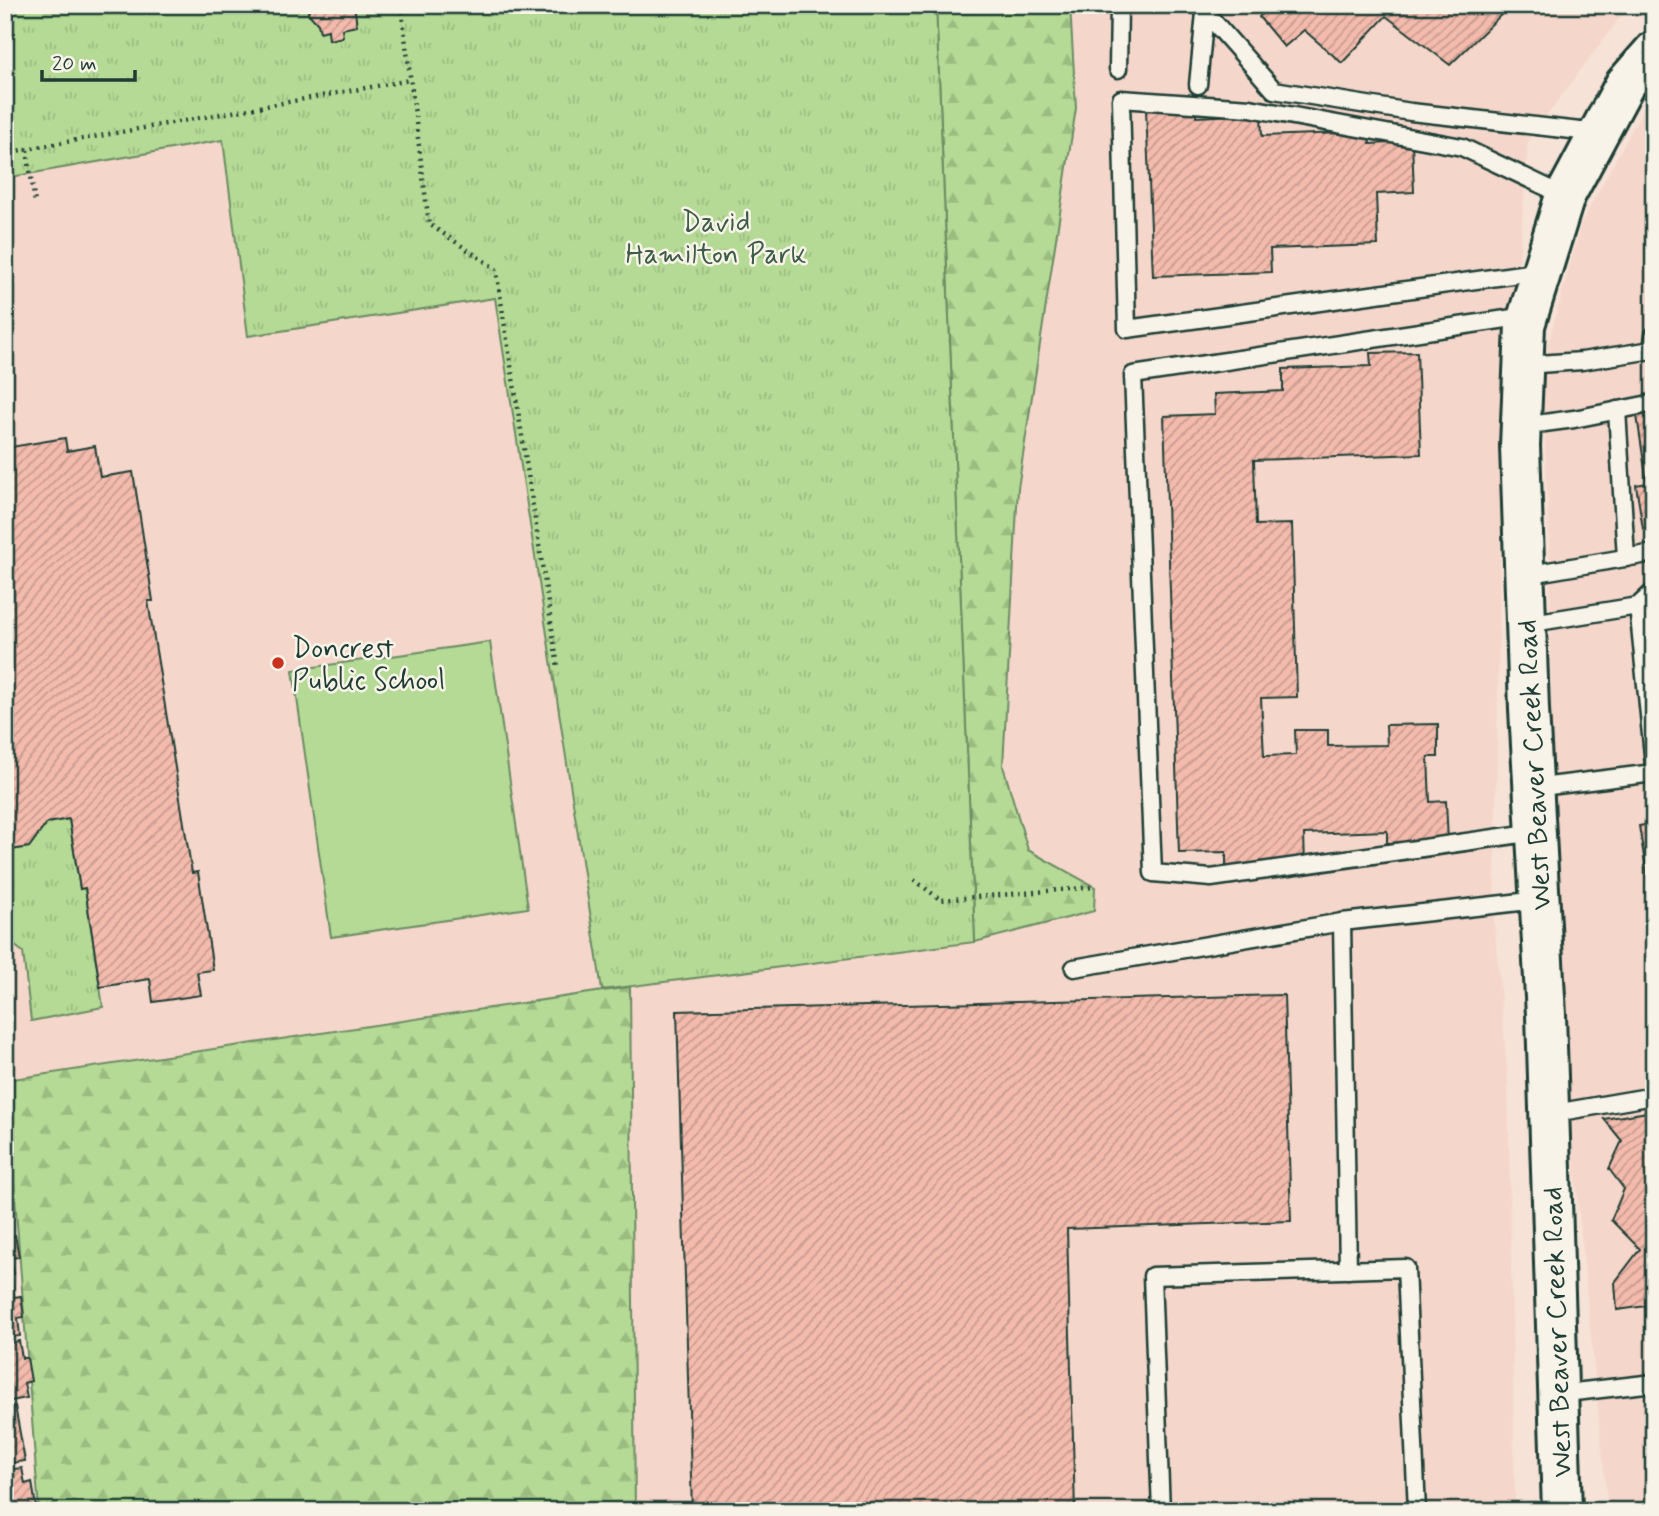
<svg xmlns="http://www.w3.org/2000/svg" width="1659" height="1516" font-family="Mynerve,sans-serif">
<defs>
<pattern id="forest-firs" width="22" height="20" patternUnits="userSpaceOnUse" patternTransform="scale(1.75)"><rect width="22" height="20" fill="#b5da95"/><path d="M5 1l3.5 6h-7zM16 11l3.5 6h-7z" fill="#9bbc81"/></pattern>
<pattern id="park-tufts" width="24" height="20" patternUnits="userSpaceOnUse" patternTransform="scale(1.75)"><rect width="24" height="20" fill="#b5da95"/><path d="M3 7l-1-3M5 7V3M7 7l1-3M15 17l-1-3M17 17v-4M19 17l1-3" fill="none" stroke="#9bbc81"/></pattern>
<pattern id="building-hatch" width="6" height="6" patternUnits="userSpaceOnUse" patternTransform="scale(1.75)"><rect width="6" height="6" fill="#f4bbad"/><path d="M-1 1l2-2M0 6l6-6M5 7l2-2" fill="none" stroke="#c5998e"/></pattern>
</defs>
<rect width="100%" height="100%" fill="#f6e2d6"/>
<filter id="ink" filterUnits="userSpaceOnUse"><feTurbulence type="fractalNoise" baseFrequency=".0143" numOctaves="2"/><feDisplacementMap in="SourceGraphic" scale="14" xChannelSelector="R" yChannelSelector="G"/><feConvolveMatrix kernelMatrix="1 2 1 2 8 2 1 2 1" color-interpolation-filters="sRGB"/></filter>
<g filter="url(#ink)">
<g fill="#f5d6ca">
<path d="M1070,5H1629L1528,141L1501,498L1494,921L1508,1083L1515,1511H635L630,987L975,942L1094,911V887L1028,850L1003,766L1018,488L1076,108Z"/>
<path d="M1654,89V1511H1608L1566,1078L1552,813L1550,563L1542,366L1582,222Z"/>
<path d="M223,140L248,336L495,298L602,990L5,1080V178Z"/>
</g>
<path fill="#b5da95" stroke="#6a8c64" stroke-width="2" d="M490,642L528,908L331,937L293,670Z"/>
<g fill="url(#forest-firs)" stroke="#6a8c64" stroke-width="2">
<path d="M936,5H1070L1076,108L1018,488L1003,766L1028,850L1095,887L1094,911L975,942Z"/>
<path d="M630,987L635,1511H39L6,1080Z"/>
</g>
<g fill="url(#park-tufts)" stroke="#6a8c64" stroke-width="2">
<path d="M5,5H936L975,942L602,990L495,298L248,336L223,140L5,178Z"/>
<path d="M69,819L80,889L85,888L103,1007L31,1021L23,952L5,938V851L29,847L47,823Z"/>
</g>
<g fill="url(#building-hatch)" stroke="#1f3d34" stroke-width="2">
<path d="M311,5H354L357,26L342,29L343,37L329,40L328,30L320,32L318,24L308,13Z"/>
<path d="M1270,5H1511L1450,65L1386,16L1342,63L1304,30L1284,47L1259,17Z"/>
<path d="M1196,108V117L1261,114L1262,136L1369,132L1370,144L1412,142L1414,192L1376,194L1378,245L1270,249L1271,272L1153,276L1146,110Z"/>
<path d="M1417,352L1421,454L1254,460L1256,525L1292,524L1297,697L1261,698L1264,756L1296,755L1295,730H1328V746L1387,745L1386,725L1438,724V757H1428L1430,802L1446,801L1448,841L1387,843V831L1304,834L1305,864L1226,867V852L1179,853L1164,416L1215,414L1214,394L1283,391V369L1371,366L1370,353Z"/>
<path d="M1654,413V527L1643,529L1636,485L1647,483L1637,416Z"/>
<path d="M65,438L67,451L95,446L100,477L133,472L153,601H148L192,873L198,872L213,970L197,972L201,995L153,1002L150,979L100,987L85,888L80,889L69,819L47,823L29,847L5,851V448Z"/>
<path d="M1654,823V918L1639,826Z"/>
<path d="M1284,995L1291,1221L1067,1229L1075,1511H692L677,1011Z"/>
<path d="M1654,1111V1305L1617,1310L1615,1282L1640,1249L1611,1220L1624,1189L1609,1169L1622,1141L1604,1119Z"/>
<path d="M5,1220L8,1237L15,1235L19,1257L11,1258L14,1274L5,1275Z"/>
<path d="M12,1281L14,1297L21,1296L24,1317L18,1318L20,1336L5,1338V1282Z"/>
<path d="M19,1341L22,1358H27L31,1381L24,1383L27,1398L5,1402V1344Z"/>
<path d="M15,1406L25,1461L5,1464V1407Z"/>
<path d="M22,1468L25,1484L32,1482L36,1507L29,1508V1511H5V1470Z"/>
</g>
<g fill="none" stroke-linecap="round" stroke-linejoin="round">
<defs>
<g id="lane">
<path d="M1199,5L1274,90L1411,112L1598,133"/>
<path d="M1118,69L1119,5"/>
<path d="M1198,85L1205,13"/>
<path d="M1541,271L1127,329L1121,99L1250,108L1462,147L1565,196"/>
<path d="M1526,316L1133,375L1153,873L1211,878L1536,832"/>
<path d="M1524,365L1582,361L1652,350L1654,335"/>
<path d="M1617,410L1626,558"/>
<path d="M1522,426L1574,419L1654,403"/>
<path d="M1525,575L1654,553"/>
<path d="M1638,606L1654,765"/>
<path d="M1526,624L1638,606L1654,591"/>
<path d="M1533,788L1654,773"/>
<path d="M1342,922L1348,1270"/>
<path d="M1074,968L1342,922L1539,900"/>
<path d="M1549,1114L1654,1096"/>
<path d="M1557,1394L1654,1383"/>
<path d="M1161,1511L1152,1276L1406,1268L1417,1511"/>
</g>
<path id="secondary" d="M1562,1511L1546,1015L1529,709L1520,446L1525,325L1565,196L1625,84L1654,51"/>
</defs>
<use href="#lane" stroke="#1f3d34" stroke-width="21"/>
<use href="#secondary" stroke="#1f3d34" stroke-width="44"/>
<g stroke="#1f3d34" stroke-width="4.5" stroke-dasharray="2 5" stroke-linecap="butt">
<path d="M401,5L429,224L496,269L558,667"/>
<path d="M27,150L35,203"/>
<path d="M5,153L410,80"/>
<path d="M914,880L941,900L1095,887"/>
</g>
<use href="#lane" stroke="#f7f3e8" stroke-width="16"/>
<use href="#secondary" stroke="#f7f3e8" stroke-width="38"/>
</g>
</g>
<circle fill="#c8321e" stroke="#f7f3e8" stroke-width="2.5" cx="278" cy="663" r="7"/>
<g text-anchor="middle" stroke-width="5" stroke-linejoin="round" paint-order="stroke">
<g font-size="28" fill="#3d5c47" stroke="#f7f3e8">
<text x="716" y="231">David<tspan x="716" dy="32">Hamilton Park</tspan></text>
</g>
<g font-size="28" fill="#1f3d34" stroke="#f7f3e8" text-anchor="start">
<text x="292" y="657">Doncrest<tspan x="292" dy="32">Public School</tspan></text>
</g>
<g font-size="28" fill="#1f3d34" stroke="#f7f3e8">
<text transform="translate(1533 765) rotate(-93)" y="10">West Beaver Creek Road</text>
<text transform="translate(1556 1332) rotate(-92)" y="10">West Beaver Creek Road</text>
</g>
</g>
<rect width="1659" height="1516" fill="none" stroke="#f7f3e8" stroke-width="28"/>
<rect x="14" y="14" width="1631" height="1488" fill="none" stroke="#1f3d34" stroke-width="2.5" filter="url(#ink)"/>
<path d="M42 70v10h93v-10" fill="none" stroke="#1f3d34" stroke-width="3.5"/>
<text x="52" y="70" font-size="21" fill="#1f3d34" stroke="#f7f3e8" stroke-width="5" paint-order="stroke">20 m</text>
</svg>
